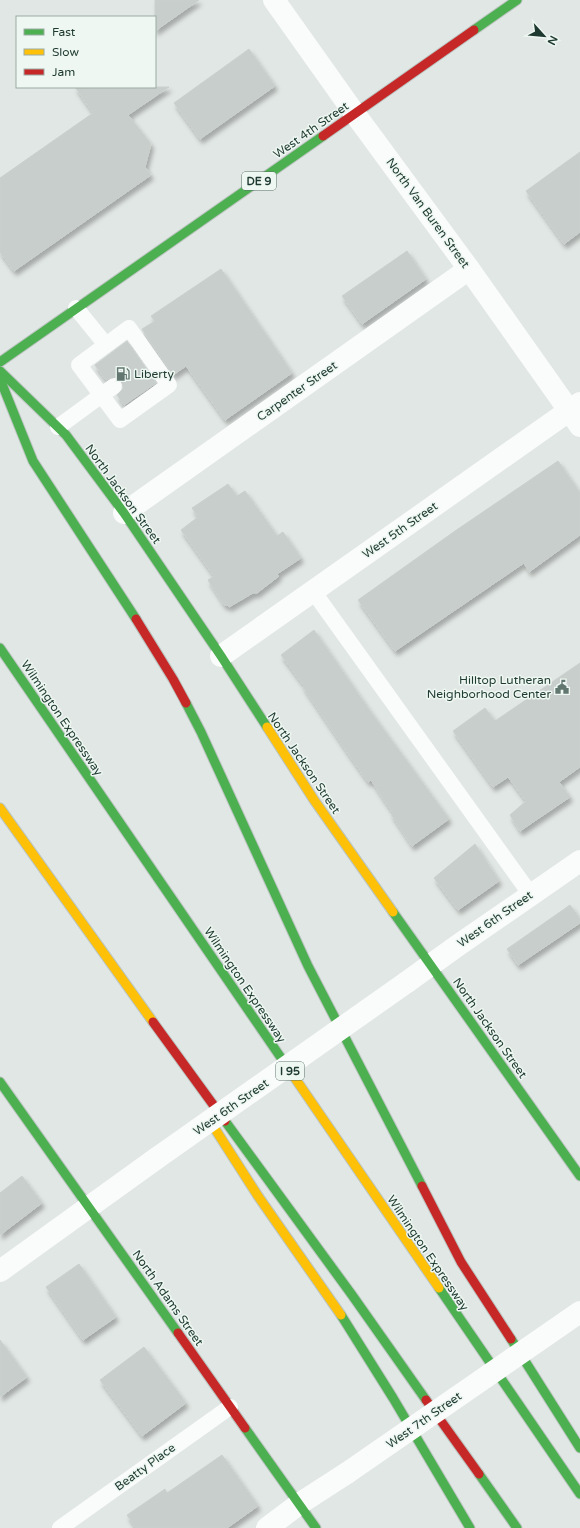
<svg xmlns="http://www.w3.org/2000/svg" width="580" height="1528" font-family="'Varela Round',sans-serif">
<defs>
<filter id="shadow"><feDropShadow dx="2.5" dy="4.5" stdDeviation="2" flood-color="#0004"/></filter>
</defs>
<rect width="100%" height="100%" fill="#e1e7e4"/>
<g fill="#c8cecb" stroke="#cad0cd" filter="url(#shadow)">
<path d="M155,0H199L155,31Z"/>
<path d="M249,49L275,86L200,139L174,103Z"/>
<path d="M75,87H169L128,115L151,144L145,167L151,175L14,271L0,252V178L93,113Z"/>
<path d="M580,152V232L564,244L526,191Z"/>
<path d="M407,251L426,279L362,324L342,296Z"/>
<path d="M221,269L292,373L225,420L186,366L173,375L142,329L155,321L151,316Z"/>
<path d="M127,341L156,383L124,405L117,395L123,389V385L122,381L118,378L113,377L106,380L95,365Z"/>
<path d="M558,461L580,493V535L529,572L524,563L395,651L358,600L455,531Z"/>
<path d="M228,484L237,496L245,491L277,536L283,532L301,558L277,574L279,576L257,593H253L229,607L227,605H224L208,580L214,576L181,530L198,517L192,508Z"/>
<path d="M314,630L370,711L449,819L412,846L391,814L393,813L382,797L371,780L368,782L349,755L303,687L304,686L281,655Z"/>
<path d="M580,663V767L559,782L570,797L520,831L510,815L526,801L508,777L493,787L453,731L485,708L495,721Z"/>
<path d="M475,844L499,881L458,910L434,878Z"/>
<path d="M570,905L580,919V923L518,965L507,949Z"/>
<path d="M22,1176L42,1203L0,1235V1193Z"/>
<path d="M79,1264L116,1317L83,1340L46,1287Z"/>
<path d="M0,1340L27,1377L0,1397Z"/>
<path d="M144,1347L186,1403L142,1436L100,1380Z"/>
<path d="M222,1455L258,1506L227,1528H136L127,1515L165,1489L167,1493Z"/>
</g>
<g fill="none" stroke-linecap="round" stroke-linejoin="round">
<defs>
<g id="fast">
<path d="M474,30L517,0"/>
<path d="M0,362L323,136"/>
<path d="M0,371L66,435L124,513L221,656L267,727"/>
<path d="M0,379L33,461L136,619"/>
<path d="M0,648L288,1068"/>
<path d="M186,703L201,732L308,966L422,1186"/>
<path d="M393,912L580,1176"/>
<path d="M0,1082L178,1333"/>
<path d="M225,1121L352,1295L426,1400"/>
<path d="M439,1288L580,1494"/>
<path d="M341,1315L393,1398L470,1528"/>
<path d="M511,1339L580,1448"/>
<path d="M245,1428L316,1528"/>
<path d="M479,1474L517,1528"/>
</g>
<g id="slow">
<path d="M267,727L314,800L393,912"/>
<path d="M0,808L153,1022"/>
<path d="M288,1068L439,1288"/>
<path d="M208,1118L258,1196L341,1315"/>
</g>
<g id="jam">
<path d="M323,136L474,30"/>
<path d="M136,619L173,679L186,703"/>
<path d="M153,1022L225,1121"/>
<path d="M422,1186L461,1262L511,1339"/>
<path d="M178,1333L245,1428"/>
<path d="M426,1400L479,1474"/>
</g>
</defs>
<use href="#fast" stroke="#bbc4c0" stroke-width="11"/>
<use href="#slow" stroke="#bbc4c0" stroke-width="11"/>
<use href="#jam" stroke="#bbc4c0" stroke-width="11"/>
<g stroke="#fafbfb" stroke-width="16">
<path d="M76,308L106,345L79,365L120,420L169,385L129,328L106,345"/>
<path d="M58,427L114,386"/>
<path d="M313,591L531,895"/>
<path d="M60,1528L230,1407"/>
</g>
<g stroke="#fafbfb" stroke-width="22">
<path d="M274,0L355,114L469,269L580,426"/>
<path d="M124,513L469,269"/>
<path d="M221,656L580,403"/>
<path d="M407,982L457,946L580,861"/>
<path d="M0,1271L157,1158"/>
<path d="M267,1528L299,1504L347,1473"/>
</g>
<use href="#fast" stroke="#4caf50" stroke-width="9"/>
<use href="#slow" stroke="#ffc107" stroke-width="9"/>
<use href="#jam" stroke="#c62828" stroke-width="9"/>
<g stroke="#fafbfb" stroke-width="22">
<path d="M157,1158L407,982"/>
<path d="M347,1473L580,1312"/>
</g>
</g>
<defs>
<symbol id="fuel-bare" viewBox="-9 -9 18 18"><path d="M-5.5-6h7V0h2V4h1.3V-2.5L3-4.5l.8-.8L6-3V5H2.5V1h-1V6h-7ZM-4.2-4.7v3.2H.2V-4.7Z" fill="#62776f" stroke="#eef7f2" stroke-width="2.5" paint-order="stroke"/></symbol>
<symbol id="civic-bare" viewBox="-9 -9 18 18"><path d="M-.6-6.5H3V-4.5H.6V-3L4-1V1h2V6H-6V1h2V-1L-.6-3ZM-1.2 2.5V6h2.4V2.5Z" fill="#62776f" stroke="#eef7f2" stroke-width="2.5" paint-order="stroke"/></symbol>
</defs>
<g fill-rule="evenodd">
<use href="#fuel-bare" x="113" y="364" width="20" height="20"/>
<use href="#civic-bare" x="552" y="677" width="20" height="20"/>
</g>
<g text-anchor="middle" stroke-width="3" stroke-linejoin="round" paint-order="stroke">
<g fill="#eef7f2" stroke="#5c736a" stroke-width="1">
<rect x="242" y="172" width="34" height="18" rx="3"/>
<rect x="276" y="1062" width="28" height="18" rx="3"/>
</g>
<g font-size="11" font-weight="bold" fill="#1e3a30">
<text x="259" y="185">DE 9</text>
<text x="290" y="1075">I 95</text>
</g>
<g font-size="12" fill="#1e3a30" stroke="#eef7f2">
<text transform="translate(311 130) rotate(-35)" y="4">West 4th Street</text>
<text transform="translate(428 213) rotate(54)" y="4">North Van Buren Street</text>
<text transform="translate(297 391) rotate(-35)" y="4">Carpenter Street</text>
<text transform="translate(123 494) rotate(54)" y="4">North Jackson Street</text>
<text transform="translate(400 530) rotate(-35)" y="4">West 5th Street</text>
<text transform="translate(62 718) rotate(56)" y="4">Wilmington Expressway</text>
<text transform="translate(304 763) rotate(56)" y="4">North Jackson Street</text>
<text transform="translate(495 919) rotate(-35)" y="4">West 6th Street</text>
<text transform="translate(245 985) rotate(56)" y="4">Wilmington Expressway</text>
<text transform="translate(490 1028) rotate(55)" y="4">North Jackson Street</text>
<text transform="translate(231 1107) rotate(-35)" y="4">West 6th Street</text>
<text transform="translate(428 1253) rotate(56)" y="4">Wilmington Expressway</text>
<text transform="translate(168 1298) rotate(55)" y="4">North Adams Street</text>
<text transform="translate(424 1420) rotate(-35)" y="4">West 7th Street</text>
<text transform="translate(145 1467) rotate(-36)" y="4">Beatty Place</text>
</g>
<g font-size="12" fill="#1e3a30" stroke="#eef7f2" text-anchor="start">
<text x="134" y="378">Liberty</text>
<text x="551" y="684" text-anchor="end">Hilltop Lutheran<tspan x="551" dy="14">Neighborhood Center</tspan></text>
</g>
</g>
<rect x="16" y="16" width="140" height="72" fill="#eef7f2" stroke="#9baba4"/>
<rect x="24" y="29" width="20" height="6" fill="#4caf50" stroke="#9baba4"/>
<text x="52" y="36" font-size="12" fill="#1e3a30">Fast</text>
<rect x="24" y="49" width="20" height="6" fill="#ffc107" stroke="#9baba4"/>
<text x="52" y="56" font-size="12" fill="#1e3a30">Slow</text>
<rect x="24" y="69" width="20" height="6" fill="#c62828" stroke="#9baba4"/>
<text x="52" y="76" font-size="12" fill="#1e3a30">Jam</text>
<g transform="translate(544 36) rotate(117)" stroke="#eef7f2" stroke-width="3" paint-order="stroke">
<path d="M0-3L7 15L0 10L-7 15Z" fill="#1e3a30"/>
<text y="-6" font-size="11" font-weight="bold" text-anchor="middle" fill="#1e3a30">N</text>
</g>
</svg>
